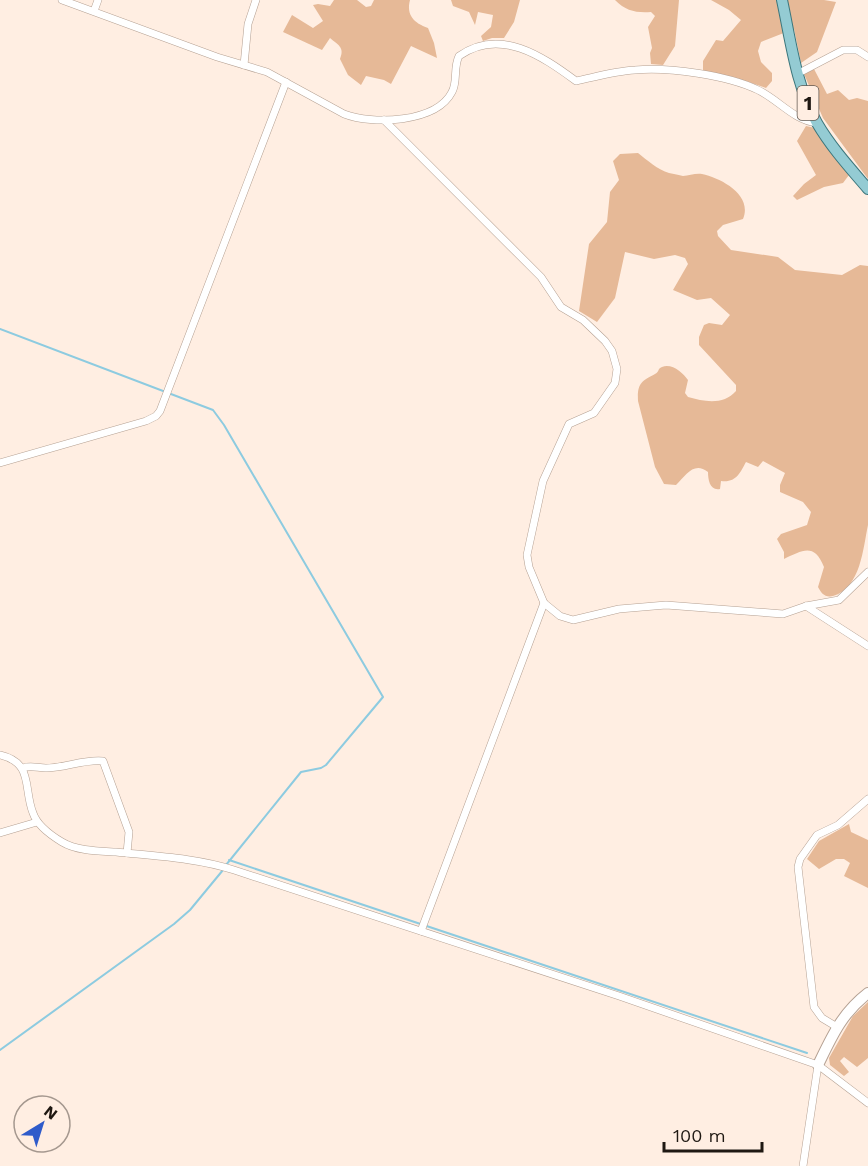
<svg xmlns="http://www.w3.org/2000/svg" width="868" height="1166" font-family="'Work Sans',sans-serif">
<rect width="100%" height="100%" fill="#ffeee2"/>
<g fill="#e6b997">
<path d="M334,0H357L366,7L371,6L374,0H410C406,15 414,23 428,28L434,43L437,58L411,46L391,84L384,80L366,76L361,85L348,75L340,59C345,47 338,45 330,38L322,50L283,32L292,15L313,28L323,21L313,5L318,4L330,6Z"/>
<path d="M451,0H520L514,22L504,38H492L483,41L481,36L491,27L493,15L478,12L475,25L469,12L453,6Z"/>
<path d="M615,0H679L675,46L663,65L651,64L650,53L652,48L648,27L655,16L651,12C636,13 626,11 615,0Z"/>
<path d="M711,0H824L836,2L817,52L801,63L794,29L761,42L758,51L761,62L772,73V81L766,88L740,79L703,71V61L716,40L723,41L741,20L729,10Z"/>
<path d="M814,69L827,94L838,90L849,100L857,98L868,101V179L823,118L804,74Z"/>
<path d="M806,126L815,128L849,175L843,183L824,187L797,200L793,196L804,184L816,175L797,141Z"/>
<path d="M638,153C647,160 658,170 669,173C674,174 679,175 683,176C689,176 695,173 702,174C721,178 753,195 743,219L723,225L717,231L718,236L731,250L778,257L795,270L842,275L860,265L868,266V525C863,548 861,588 833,596C825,598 821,593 818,587L824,567C814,542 802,551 784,559V552L777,539L781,534L807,525L811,512L803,502L780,492V485L785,473L763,461L758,467L746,462C740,473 736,483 721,481L720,489C710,491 708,480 708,472C694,461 686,475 676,485L664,484L655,467L638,401C637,383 642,381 655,374C660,371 657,369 662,367C672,363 683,373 688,380L685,393L688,397C705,402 724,405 736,391V385L699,345V337L704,325L709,323L722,325L730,315L711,298L697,300L673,290L688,264L685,258L675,255L654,259L625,252L615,298L597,322L579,311L589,244L607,222L610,192L619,180L613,161L620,154Z"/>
<path d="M849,824L851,832L868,840V888L844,876L850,863L844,859H836L819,869L807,859L819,841Z"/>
<path d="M868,1002V1058L857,1067L844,1057L840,1061L849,1072L844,1076L830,1065L829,1058L853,1016Z"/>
</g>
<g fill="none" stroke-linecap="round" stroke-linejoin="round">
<g stroke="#8dcbe0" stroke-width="2">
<path d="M0,329L213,410L224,425L383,697L326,765L321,768L301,772L226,865"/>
<path d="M229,860L807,1053"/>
<path d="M0,1050L174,924L190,910L223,870"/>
</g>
<defs>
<g id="street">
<path d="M62,0L217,57L267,72L344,114C372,125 436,123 452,92C458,81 453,68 459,56C500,27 542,56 576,81C595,77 615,71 635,70C669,67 727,75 758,90C779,100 793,120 817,123"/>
<path d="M94,11L98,0"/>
<path d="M244,65L248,24L256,0"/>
<path d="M797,74L843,50H857L868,57"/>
<path d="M384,120L541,277L561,307L583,320L605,341L612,351L617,369L615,383L594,413L569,424L543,481L527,555L529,567L544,603L560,616L573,620L619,609L666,605L783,614L806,606L839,600L868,572"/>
<path d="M0,463L146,421L156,416L160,411L286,82"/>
<path d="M806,606L868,646"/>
<path d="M0,755C34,763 23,788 33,813C37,825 52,836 62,842C77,851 99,851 116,852C155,856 197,858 234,870L619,996L818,1065L868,1103"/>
<path d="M23,768C30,765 38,768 46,768C65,768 84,759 103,761L129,832L127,853"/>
<path d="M0,833L37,822"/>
<path d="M421,931L544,603"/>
<path d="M837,1027L822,1018L814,1007L798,867L800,859L817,835L838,825L868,799"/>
<path d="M803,1166L818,1065"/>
</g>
<path id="secondary" d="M818,1065C832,1036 842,1013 868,993"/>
<path id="primary" d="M782,0C791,42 796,86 817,123C831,147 850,168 868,189"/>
</defs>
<use href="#street" stroke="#b5a193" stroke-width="8"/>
<use href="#secondary" stroke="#b5a193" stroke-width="12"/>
<use href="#primary" stroke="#3c767c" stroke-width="12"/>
<use href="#street" stroke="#fff" stroke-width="7"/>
<use href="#secondary" stroke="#fff" stroke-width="10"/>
<use href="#primary" stroke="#94cbd3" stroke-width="10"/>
</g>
<g text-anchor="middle" stroke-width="5" stroke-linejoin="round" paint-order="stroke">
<rect fill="#ffeee2" stroke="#625850" stroke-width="1.5" x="797.5" y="86" width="21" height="34" rx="4.5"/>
<g font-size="20" font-weight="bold" fill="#1f1812">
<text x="808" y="110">1</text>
</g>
</g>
<g transform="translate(42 1124) rotate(38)"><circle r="28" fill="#ffeee2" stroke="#a5988f" stroke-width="1.5"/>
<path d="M0-4.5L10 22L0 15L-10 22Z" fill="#2f5bca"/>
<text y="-9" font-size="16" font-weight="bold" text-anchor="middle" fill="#1f1812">N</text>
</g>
<path d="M664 1142v9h98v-9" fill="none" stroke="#1f1812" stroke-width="3"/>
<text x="673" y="1142" font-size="18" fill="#1f1812" stroke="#ffeee2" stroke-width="4.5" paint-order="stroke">100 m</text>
</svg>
